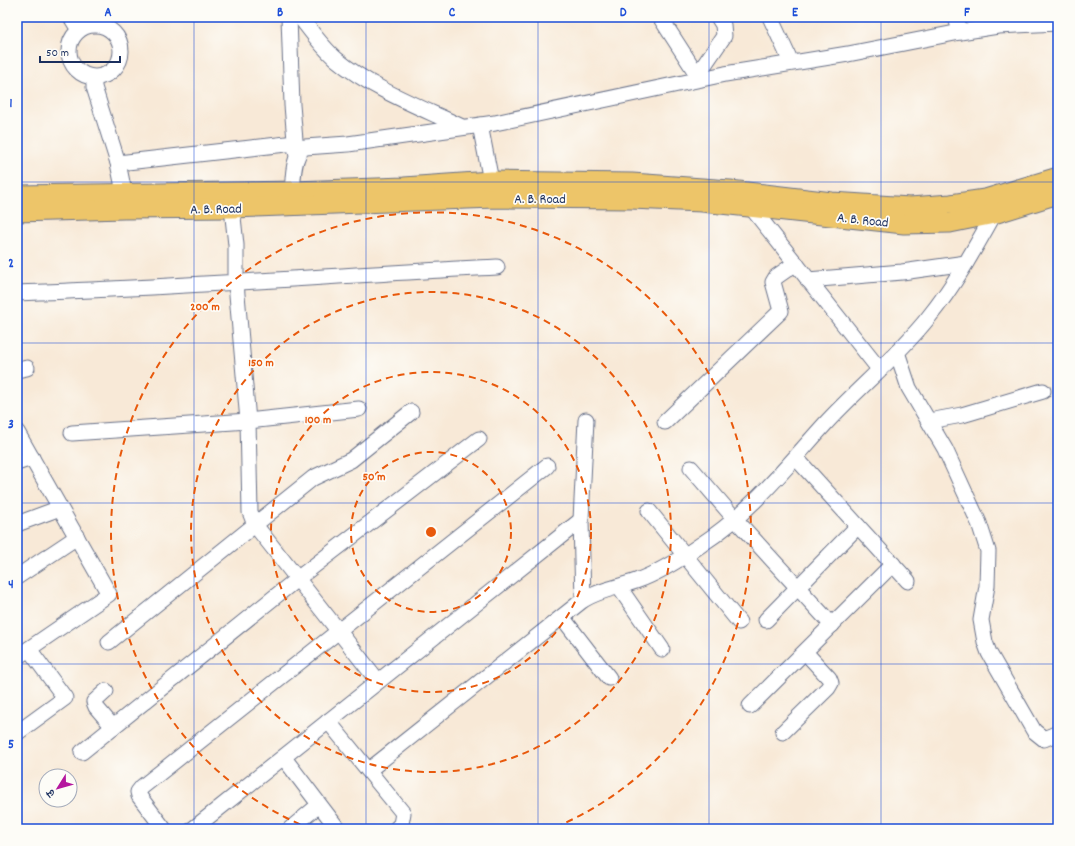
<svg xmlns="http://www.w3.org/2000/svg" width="1075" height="846" font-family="Dekko,'Playpen Sans Deva',sans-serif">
<rect width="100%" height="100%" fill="#fdfcf7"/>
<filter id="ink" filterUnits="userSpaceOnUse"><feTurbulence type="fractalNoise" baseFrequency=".025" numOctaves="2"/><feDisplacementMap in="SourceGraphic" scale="8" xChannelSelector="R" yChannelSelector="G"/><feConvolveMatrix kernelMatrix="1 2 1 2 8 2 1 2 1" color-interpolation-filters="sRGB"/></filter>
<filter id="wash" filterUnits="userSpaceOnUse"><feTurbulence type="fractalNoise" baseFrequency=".012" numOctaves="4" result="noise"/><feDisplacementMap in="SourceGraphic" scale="16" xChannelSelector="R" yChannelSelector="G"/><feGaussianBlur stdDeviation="0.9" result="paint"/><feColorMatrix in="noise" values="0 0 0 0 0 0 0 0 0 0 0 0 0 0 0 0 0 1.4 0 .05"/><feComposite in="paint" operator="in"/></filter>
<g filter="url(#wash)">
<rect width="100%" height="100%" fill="#f8e9d7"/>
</g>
<g filter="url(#ink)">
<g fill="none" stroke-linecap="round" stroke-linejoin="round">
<defs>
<g id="minor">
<path d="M71,17L79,30"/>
<path d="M289,17L292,105L296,152"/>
<path d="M300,17C311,31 322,47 336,59C372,89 420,107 462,127"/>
<path d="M660,17L700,79"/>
<path d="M770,17L791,62"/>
<path d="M956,17L960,32"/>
<circle cx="95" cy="51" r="26"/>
<path d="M698,74L724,36L723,25L718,17"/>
<path d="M94,78V87L118,163L124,192V204"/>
<path d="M480,125L491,181"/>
<path d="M118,163L295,143"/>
<path d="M292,202C293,187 291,155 305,147L348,144L495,123L725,74L848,54L960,32L998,26L1058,23"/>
<path d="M751,207L879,369"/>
<path d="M232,208L236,245V283L248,421L250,512L255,525L378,681"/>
<path d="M808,280L902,272L966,263"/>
<path d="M17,293C177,288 337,275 497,267"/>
<path d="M897,352L909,388L945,449L979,523L988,551L987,586L981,620L985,642L989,653L1034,731L1044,739L1058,733"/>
<path d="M17,370L27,368"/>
<path d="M929,421L962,415L1043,391"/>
<path d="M665,422L781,311L773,282L776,277L796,263"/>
<path d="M17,432L109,594L17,657"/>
<path d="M72,433L248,421L359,409"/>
<path d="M796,458L908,581"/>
<path d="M17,463L32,458"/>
<path d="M691,468L735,519L832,625"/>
<path d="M649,511L739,622"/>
<path d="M17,524L60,508"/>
<path d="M17,577L77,537"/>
<path d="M619,587L662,649"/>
<path d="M583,600L581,520L586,420"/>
<path d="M562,617L609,678"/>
<path d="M766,620L858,526"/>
<path d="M109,642L313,478L351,460L411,412"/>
<path d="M106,691L94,702L96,707L113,727"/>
<path d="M750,706L893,564"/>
<path d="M328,721L403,813L401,824L396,829"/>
<path d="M783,732L828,688L831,683L829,678L805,652"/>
<path d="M17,733L65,698L29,649"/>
<path d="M82,752L297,579L479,439"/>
<path d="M284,758L338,829"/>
<path d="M369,770L583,600C601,589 617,588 636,581C659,573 682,558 702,544C751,512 786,467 825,424C858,388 897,357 928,318C954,286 974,250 994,214"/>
<path d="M164,829L139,796L138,792L142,787L547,466"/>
<path d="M193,829L581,520"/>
<path d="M290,829L319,805"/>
</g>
<g id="major">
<path d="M17,195L293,191L404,187L491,181L632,183L730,190L832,202L910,207L951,204L985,199L1058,177"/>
<path d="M17,212L124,209L232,208L494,198L631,199L702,202L904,224L950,223L994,214L1058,194"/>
</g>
</defs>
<use href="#minor" stroke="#687088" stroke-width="17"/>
<use href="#major" stroke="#687088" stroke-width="21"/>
<use href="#minor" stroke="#fff" stroke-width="15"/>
<use href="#major" stroke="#edc569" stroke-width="19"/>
</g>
</g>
<path fill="none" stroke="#1d4ed8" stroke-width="1" stroke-opacity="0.55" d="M194,17V829M366,17V829M538,17V829M709,17V829M881,17V829M17,182H1058M17,343H1058M17,503H1058M17,664H1058"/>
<g fill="none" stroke="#e8590c" stroke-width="2" stroke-dasharray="7 5">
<circle cx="431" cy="532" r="80"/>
<circle cx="431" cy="532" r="160"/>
<circle cx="431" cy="532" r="240"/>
<path d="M311 829A320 320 0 1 1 551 829"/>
</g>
<g text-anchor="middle" stroke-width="3.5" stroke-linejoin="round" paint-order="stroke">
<g font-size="14" fill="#1b2f5e" stroke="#fdfcf7">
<text x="540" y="203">A. B. Road</text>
<text transform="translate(216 208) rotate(-1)" y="5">A. B. Road</text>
<text transform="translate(863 219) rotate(6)" y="5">A. B. Road</text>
</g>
</g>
<circle cx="431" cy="532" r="6" fill="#e8590c" stroke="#fdfcf7" stroke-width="2"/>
<g font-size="12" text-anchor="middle" font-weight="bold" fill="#e8590c" stroke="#fdfcf7" stroke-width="3.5" stroke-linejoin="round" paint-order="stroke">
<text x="205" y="310">200 m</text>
<text x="261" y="366">150 m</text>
<text x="318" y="423">100 m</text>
<text x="374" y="480">50 m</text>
</g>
<rect width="1075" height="846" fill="none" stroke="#fdfcf7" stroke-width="44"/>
<g transform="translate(58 788) rotate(233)"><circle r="19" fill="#fdfcf7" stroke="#a3aaba"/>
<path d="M0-3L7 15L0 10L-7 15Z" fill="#b5179e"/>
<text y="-6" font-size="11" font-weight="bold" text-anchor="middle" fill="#1b2f5e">उ</text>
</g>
<path d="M40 56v6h80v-6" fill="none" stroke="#1b2f5e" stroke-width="2"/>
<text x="46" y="56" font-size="12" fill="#1b2f5e" stroke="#fdfcf7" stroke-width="3" paint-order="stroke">50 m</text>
<rect x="22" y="22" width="1031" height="802" fill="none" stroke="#1d4ed8" stroke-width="1.5"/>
<g font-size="13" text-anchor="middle" font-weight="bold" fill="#1d4ed8">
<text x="108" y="16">A</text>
<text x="280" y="16">B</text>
<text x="452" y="16">C</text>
<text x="623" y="16">D</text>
<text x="795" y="16">E</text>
<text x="967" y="16">F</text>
<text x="11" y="107">1</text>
<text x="11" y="267">2</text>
<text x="11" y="428">3</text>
<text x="11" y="588">4</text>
<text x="11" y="748">5</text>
</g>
</svg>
